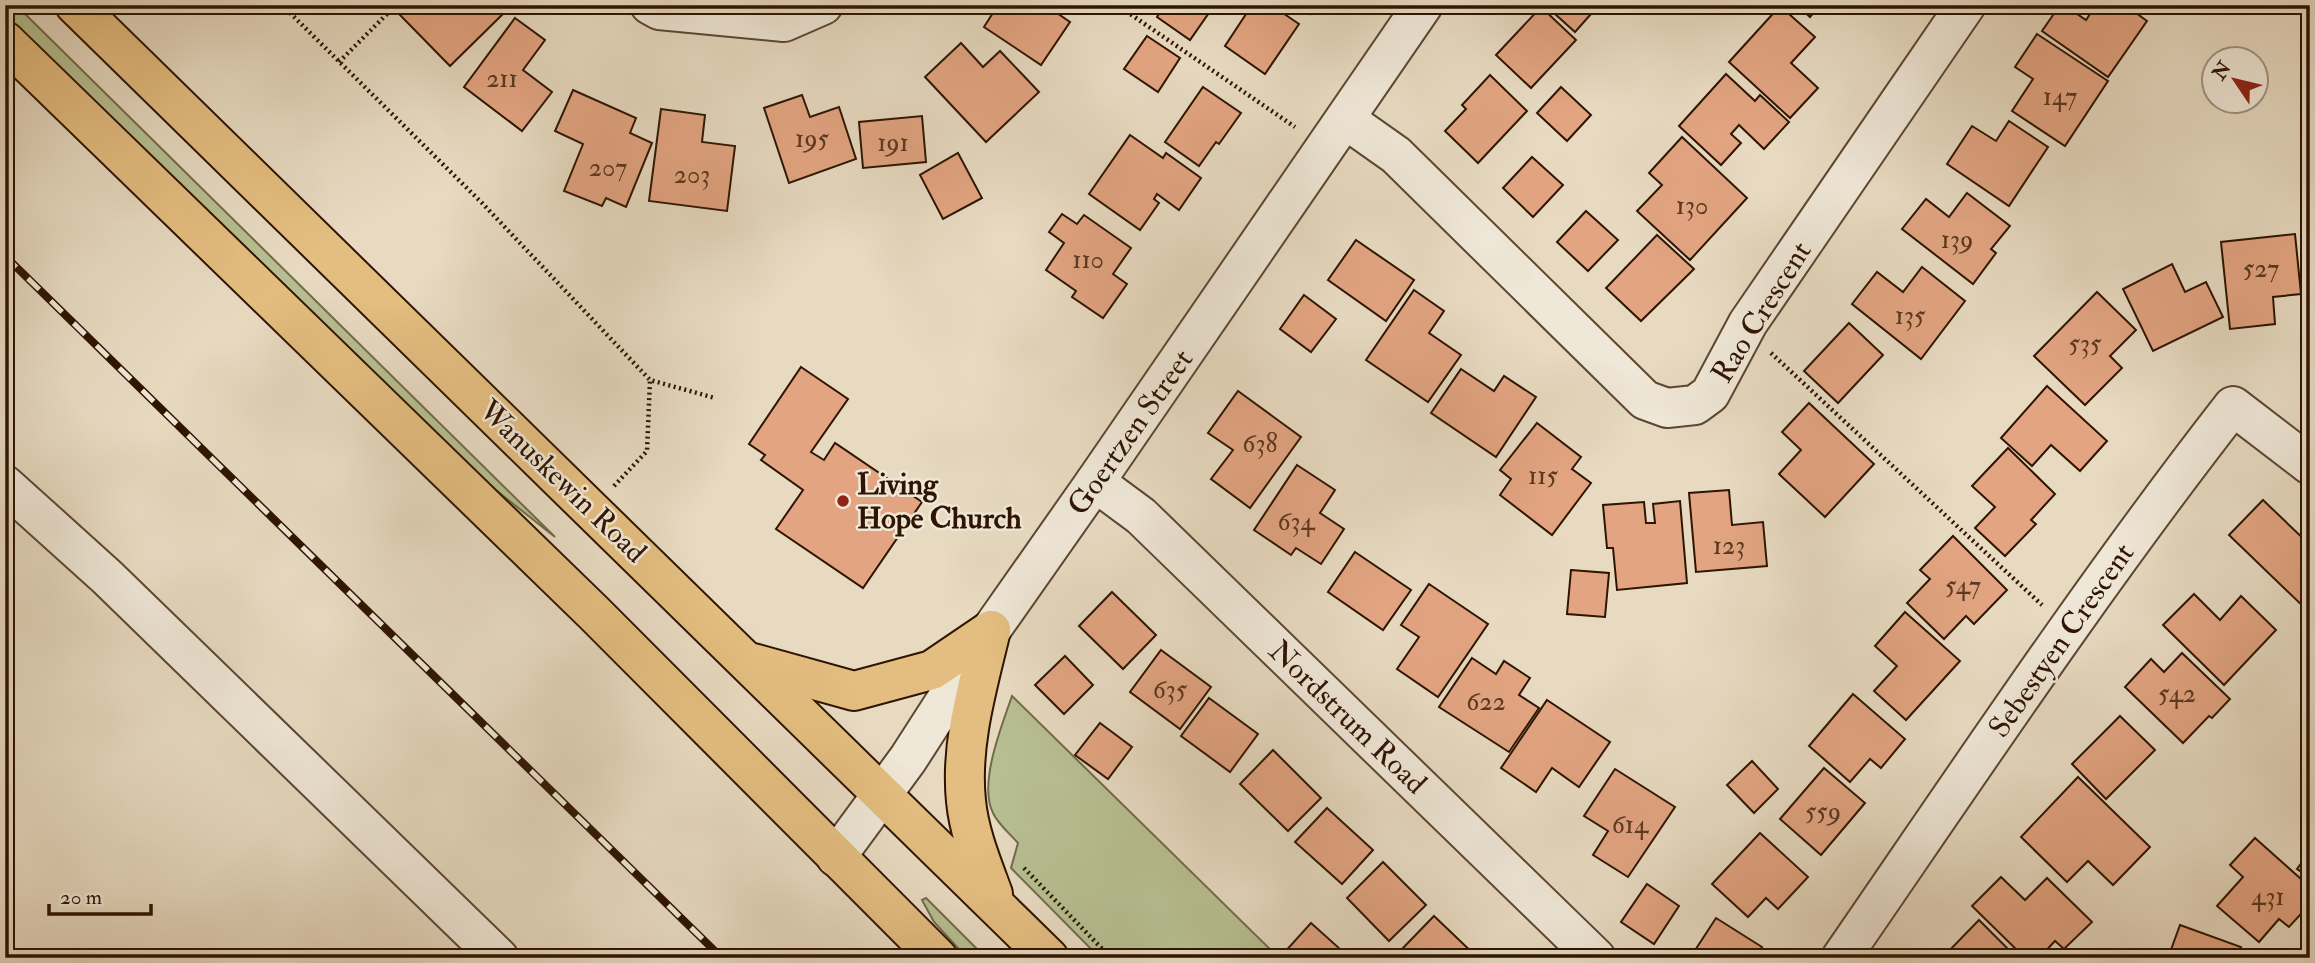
<svg xmlns="http://www.w3.org/2000/svg" width="2315" height="963" font-family="'IM FELL Double Pica',serif">
<rect width="100%" height="100%" fill="#e7dac1"/>
<filter id="stains"><feTurbulence type="fractalNoise" baseFrequency=".00286" numOctaves="4"/><feColorMatrix values="0 0 0 0 .2 0 0 0 0 .09 0 0 0 0 .02 0 0 0 .5 -.17"/></filter>
<radialGradient id="worn" r=".72"><stop offset=".6" stop-color="#630" stop-opacity="0"/><stop offset="1" stop-color="#630" stop-opacity=".3"/></radialGradient>
<g fill="#b7bf92" stroke="#726a4a" stroke-width="2">
<path d="M5,5H16L555,537L468,468L443,445L5,15Z"/>
<path d="M1012,696L1279,958H1100L1011,868L1018,843C1010,834 998,824 993,813C978,784 1002,725 1012,696Z"/>
<path d="M926,898L986,958H967L934,922L922,900Z"/>
</g>
<g fill="#e2a481" stroke="#2e1401" stroke-width="2">
<path d="M407,5H510L511,6L450,66L399,14Z"/>
<path d="M998,5H1058L1054,11L1070,22L1041,65L984,27Z"/>
<path d="M1165,5H1211L1213,7L1190,40L1157,17Z"/>
<path d="M1252,5H1271L1299,24L1265,74L1225,46Z"/>
<path d="M1297,5H1315L1310,14Z"/>
<path d="M1545,5H1599L1575,32Z"/>
<path d="M1797,5H1820L1810,17Z"/>
<path d="M1855,5H1871L1864,13Z"/>
<path d="M2060,5H2064L2086,20L2096,5H2125L2147,21L2108,77L2042,31Z"/>
<path d="M1780,6L1815,37L1791,63L1818,88L1790,118L1729,62Z"/>
<path d="M1541,7L1576,40L1531,88L1496,55Z"/>
<path d="M515,18L545,40L523,70L552,92L522,131L464,87Z"/>
<path d="M2037,34L2108,81L2065,146L2012,111L2033,79L2015,67Z"/>
<path d="M1147,36L1180,58L1158,92L1124,69Z"/>
<path d="M961,43L983,67L1000,51L1039,92L986,142L925,77Z"/>
<path d="M1726,74L1755,101L1760,95L1789,122L1764,149L1739,125L1731,134L1741,143L1721,165L1679,126Z"/>
<path d="M1490,75L1527,111L1478,163L1445,131L1466,109L1462,105Z"/>
<path d="M1203,87L1241,113L1219,144L1216,142L1199,166L1165,142Z"/>
<path d="M1561,87L1591,115L1567,141L1537,113Z"/>
<path d="M573,90L636,118L630,133L652,143L626,207L606,198L602,206L564,191L583,144L555,131Z"/>
<path d="M802,95L810,117L839,107L856,159L789,183L764,108Z"/>
<path d="M661,109L705,115L702,142L735,146L727,211L649,201Z"/>
<path d="M922,116L926,162L863,168L859,122Z"/>
<path d="M2009,121L2048,147L2009,206L1947,164L1972,126L1996,141Z"/>
<path d="M1130,135L1163,158L1166,153L1201,178L1179,210L1157,194L1154,199L1159,203L1140,230L1089,194Z"/>
<path d="M1682,137L1747,198L1690,260L1637,211L1662,185L1649,173Z"/>
<path d="M958,153L982,198L943,219L920,175Z"/>
<path d="M1532,157L1563,185L1533,217L1503,188Z"/>
<path d="M1967,193L2010,226L1991,249L1996,253L1973,284L1902,229L1926,199L1949,217Z"/>
<path d="M1586,211L1618,240L1588,271L1557,242Z"/>
<path d="M1062,214L1077,224L1084,215L1131,248L1113,274L1127,284L1103,318L1072,297L1076,291L1046,270L1064,243L1049,232Z"/>
<path d="M2295,234L2301,294L2273,297L2275,324L2230,329L2221,242Z"/>
<path d="M1657,235L1694,269L1641,321L1606,288Z"/>
<path d="M1356,240L1414,280L1386,321L1328,280Z"/>
<path d="M2172,264L2185,292L2206,282L2223,317L2153,351L2123,289Z"/>
<path d="M1922,267L1965,301L1921,359L1852,304L1877,272L1903,292Z"/>
<path d="M1414,290L1444,311L1429,333L1461,355L1428,402L1366,360Z"/>
<path d="M2097,292L2136,330L2110,356L2122,368L2085,405L2034,356Z"/>
<path d="M1304,295L1336,319L1311,352L1280,329Z"/>
<path d="M1849,323L1883,355L1838,403L1804,371Z"/>
<path d="M801,367L848,399L811,452L824,460L835,443L922,502L863,588L776,529L803,490L761,460L765,455L749,444Z"/>
<path d="M1461,369L1494,391L1504,376L1536,397L1496,457L1431,413Z"/>
<path d="M2047,386L2107,441L2080,471L2051,445L2032,466L2001,438Z"/>
<path d="M1238,391L1301,437L1250,508L1211,479L1233,450L1208,433Z"/>
<path d="M1809,403L1874,464L1825,517L1779,474L1801,450L1782,432Z"/>
<path d="M1537,423L1581,457L1572,469L1591,483L1552,535L1500,495L1511,479L1500,470Z"/>
<path d="M2008,448L2055,494L2031,520L2036,524L2005,556L1975,528L1995,507L1972,486Z"/>
<path d="M1297,465L1335,490L1320,513L1344,529L1321,564L1296,548L1291,555L1254,530Z"/>
<path d="M1729,490L1732,525L1763,522L1767,566L1696,572L1689,493Z"/>
<path d="M2263,500L2310,545V613L2229,535Z"/>
<path d="M1680,501L1687,583L1617,590L1613,548H1607L1603,505L1644,502L1646,523H1655L1653,504Z"/>
<path d="M1953,536L2007,590L1974,624L1966,616L1944,639L1907,603L1930,579L1920,570Z"/>
<path d="M1355,552L1411,590L1383,630L1328,592Z"/>
<path d="M1571,570L1609,573L1605,617L1567,614Z"/>
<path d="M1429,584L1488,624L1438,697L1397,669L1419,637L1401,625Z"/>
<path d="M1112,592L1156,635L1123,669L1079,626Z"/>
<path d="M2194,594L2220,620L2241,596L2276,630L2224,685L2163,625Z"/>
<path d="M1905,612L1960,661L1906,720L1874,691L1897,666L1875,646Z"/>
<path d="M1161,650L1211,687L1180,729L1130,692Z"/>
<path d="M2182,653L2230,699L2212,718L2209,716L2183,743L2125,687L2151,659L2164,672Z"/>
<path d="M1065,656L1093,685L1064,714L1035,685Z"/>
<path d="M1472,658L1496,674L1504,661L1530,678L1519,695L1539,708L1509,752L1439,707Z"/>
<path d="M1853,694L1905,739L1881,768L1870,759L1850,782L1809,746Z"/>
<path d="M1209,698L1258,734L1230,772L1181,736Z"/>
<path d="M1547,700L1610,742L1579,787L1552,768L1536,792L1501,768Z"/>
<path d="M2120,716L2155,750L2106,799L2072,764Z"/>
<path d="M1100,723L1132,747L1108,779L1075,755Z"/>
<path d="M1273,750L1321,798L1288,831L1240,784Z"/>
<path d="M1752,761L1778,789L1754,813L1727,785Z"/>
<path d="M1824,768L1865,803L1821,855L1780,819Z"/>
<path d="M1615,769L1675,807L1628,877L1593,855L1608,831L1584,816Z"/>
<path d="M2078,777L2150,847L2113,885L2088,861L2067,882L2021,837Z"/>
<path d="M1327,808L1373,850L1342,884L1295,842Z"/>
<path d="M1760,833L1808,877L1778,909L1766,898L1748,917L1712,884Z"/>
<path d="M2255,838L2310,887V904L2289,927L2279,919L2259,942L2217,906L2243,877L2230,865Z"/>
<path d="M2310,851V878L2297,869Z"/>
<path d="M1383,862L1426,905L1389,941L1347,898Z"/>
<path d="M2001,877L2025,900L2047,878L2092,922L2064,949L2055,941L2039,958H2025L1972,906Z"/>
<path d="M1647,884L1679,906L1654,944L1621,922Z"/>
<path d="M1434,916L1478,958H1409L1401,950Z"/>
<path d="M1716,918L1762,947L1755,958H1690Z"/>
<path d="M1979,920L2017,958H1942Z"/>
<path d="M1311,923L1340,949L1332,958H1286L1282,955Z"/>
<path d="M2180,925L2241,947L2237,958H2168Z"/>
</g>
<g fill="none" stroke-linecap="round" stroke-linejoin="round">
<defs>
<g id="minor">
<path d="M650,5L659,10L784,22L823,5"/>
<path d="M1345,119L1396,155L1645,400L1667,408L1695,405L1710,394L1748,323L1966,5"/>
<path d="M1095,482L1141,516L1596,958"/>
<path d="M5,485L107,577L499,958"/>
<path d="M836,857L908,759L991,630L1095,482L1423,5"/>
<path d="M1841,958C1969,772 2094,584 2233,406L2310,465"/>
</g>
<g id="major">
<path d="M75,5L1049,958"/>
<path d="M5,41L594,613L938,958"/>
<path d="M991,630C978,685 960,744 966,801C969,833 982,864 993,894"/>
<path d="M753,663L854,691L932,670L991,630"/>
</g>
</defs>
<use href="#minor" stroke="#5c4631" stroke-width="42"/>
<use href="#major" stroke="#2e1401" stroke-width="42"/>
<g stroke="#2e1401" stroke-width="4.5" stroke-dasharray="2 3.5" stroke-linecap="butt">
<path d="M282,5L482,203L650,380L715,398"/>
<path d="M1117,5L1295,127"/>
<path d="M339,62L396,5"/>
<path d="M1771,353L2042,605"/>
<path d="M614,486L647,451L650,380"/>
<path d="M1024,868L1111,958"/>
</g>
<use href="#minor" stroke="#efe7d7" stroke-width="38"/>
<use href="#major" stroke="#e4bd80" stroke-width="38"/>
<defs>
<path id="rail" d="M5,256L722,958"/>
</defs>
<use href="#rail" stroke="#2e1401" stroke-width="8"/>
<use href="#rail" stroke="#efe7d7" stroke-width="5" stroke-dasharray="16" stroke-linecap="butt"/>
</g>
<circle fill="#8f2418" stroke="#efe7d7" stroke-width="2.5" cx="843" cy="501" r="7"/>
<g text-anchor="middle" stroke-width="5" stroke-linejoin="round" paint-order="stroke">
<g font-size="26" fill="#5b3821">
<text x="502" y="87">211</text>
<text x="2060" y="105">147</text>
<text x="812" y="147">195</text>
<text x="893" y="151">191</text>
<text x="608" y="176">207</text>
<text x="692" y="183">203</text>
<text x="1692" y="214">130</text>
<text x="1957" y="248">139</text>
<text x="1088" y="268">110</text>
<text x="2261" y="277">527</text>
<text x="1910" y="324">135</text>
<text x="2085" y="352">535</text>
<text x="1260" y="452">638</text>
<text x="1543" y="484">115</text>
<text x="1296" y="530">634</text>
<text x="1729" y="554">123</text>
<text x="1963" y="594">547</text>
<text x="1170" y="698">635</text>
<text x="2177" y="702">542</text>
<text x="1486" y="710">622</text>
<text x="1823" y="820">559</text>
<text x="1630" y="833">614</text>
<text x="2268" y="905">431</text>
</g>
<g font-size="30" fill="#2e1401" stroke="#efe7d7">
<text transform="translate(1761 312) rotate(-58)" y="10">Rao Crescent</text>
<text transform="translate(1130 432) rotate(-55)" y="10">Goertzen Street</text>
<text transform="translate(563 481) rotate(44)" y="10">Wanuskewin Road</text>
<text transform="translate(2061 640) rotate(-55)" y="10">Sebestyen Crescent</text>
<text transform="translate(1348 717) rotate(44)" y="10">Nordstrum Road</text>
</g>
<g font-size="30" font-weight="bold" fill="#2e1401" stroke="#efe7d7" text-anchor="start">
<text x="857" y="494">Living<tspan x="857" dy="34">Hope Church</tspan></text>
</g>
</g>
<rect width="2315" height="963" fill="none" stroke="#e7dac1" stroke-width="28"/>
<rect x="7" y="7" width="2301" height="949" fill="none" stroke="#2e1401" stroke-width="3.5"/>
<rect x="14" y="14" width="2287" height="935" fill="none" stroke="#2e1401" stroke-width="2"/>
<g transform="translate(2235 80) rotate(305)"><circle r="33" fill="#efe7d7" stroke="#a29381" stroke-width="2"/>
<path d="M0-5L12 26L0 18L-12 26Z" fill="#8f2418"/>
<text y="-10" font-size="19" font-weight="bold" text-anchor="middle" fill="#2e1401">N</text>
</g>
<path d="M49 904v10h102v-10" fill="none" stroke="#2e1401" stroke-width="3.5"/>
<text x="60" y="904" font-size="21" fill="#2e1401" stroke="#efe7d7" stroke-width="5" paint-order="stroke">20 m</text>
<rect width="100%" height="100%" filter="url(#stains)"/>
<rect width="100%" height="100%" fill="url(#worn)"/>
</svg>
